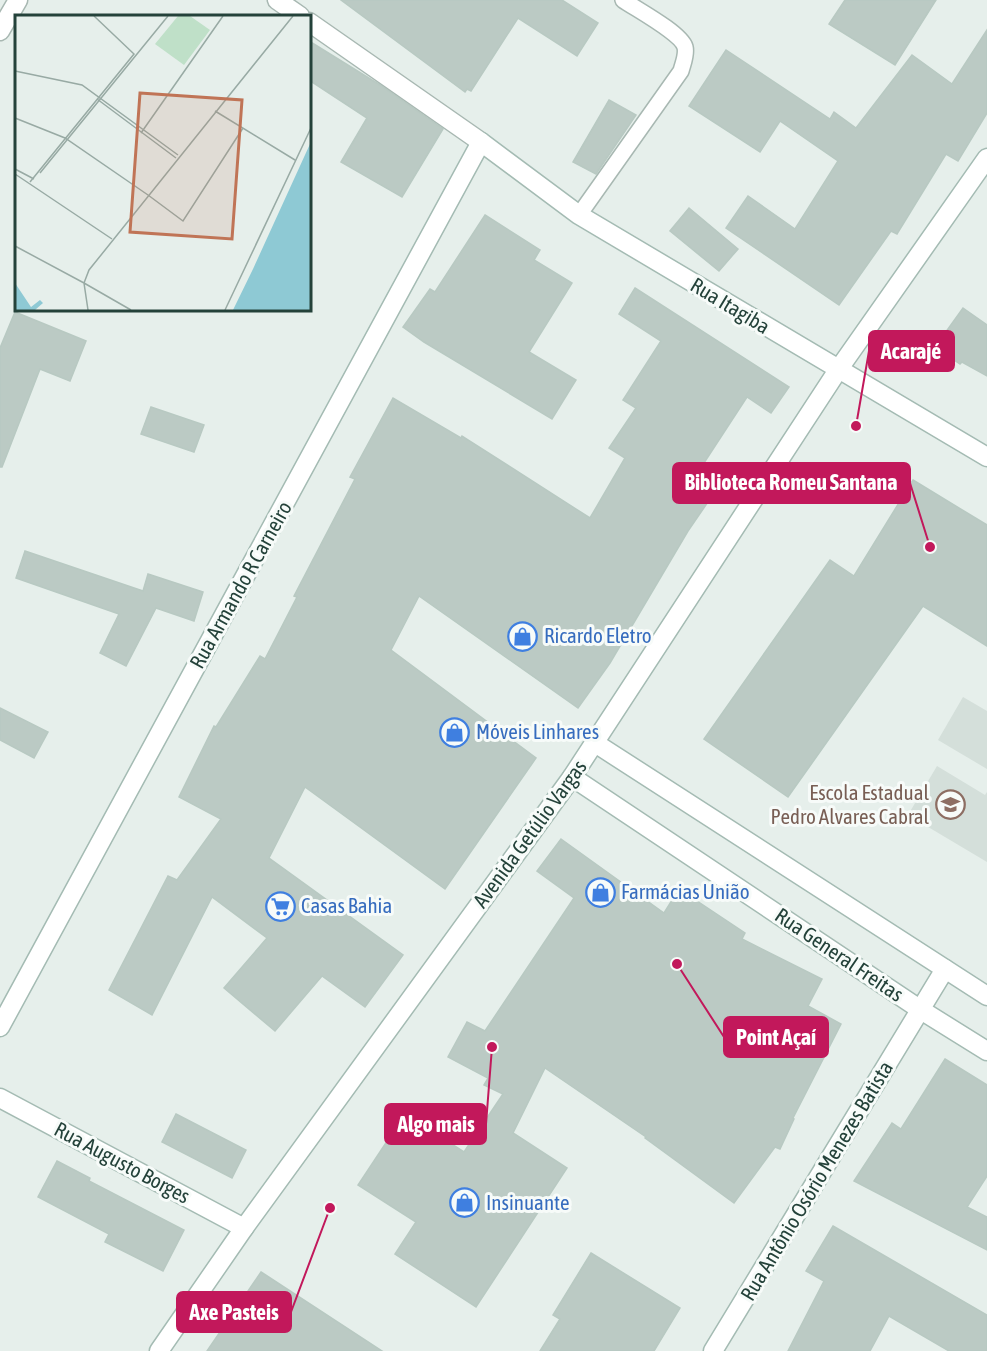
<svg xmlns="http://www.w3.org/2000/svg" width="987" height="1351" font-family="'Asap Condensed',sans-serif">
<rect width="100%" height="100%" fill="#e6efeb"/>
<g fill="#d4dfda">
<path d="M963,697L987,711V769L938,740Z"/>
<path d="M937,766L985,795L987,792V862L908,815Z"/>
</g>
<g fill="#bbcac4" stroke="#b8c9c2" stroke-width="1.5">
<path d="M341,0H562L598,23L577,56L518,18L471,91L467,89L465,92Z"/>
<path d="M845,0H936L895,65L829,24Z"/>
<path d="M987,30V113L958,161L946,154L897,234L891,231L839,305L726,228L748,196L795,229L838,161L780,121L760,152L689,106L726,50L830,119L834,112L856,128L912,55L952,84Z"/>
<path d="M309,41L380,85L443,129L402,197L341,162L367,118L309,80Z"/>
<path d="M609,100L636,115L596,174L573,162Z"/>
<path d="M689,208L738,249L719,271L670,231Z"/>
<path d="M485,215L540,250L534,260L572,283L529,352L576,380L552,419L424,342L403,327L430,289L435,292Z"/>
<path d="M635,288L789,387L771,413L747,397L700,469L721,483L688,531L610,663L578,708L419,596L391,650L536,758L445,889L305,787L269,858L403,955L365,1007L322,976L275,1031L224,988L267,938L212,897L152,1015L109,990L168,876L177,880L221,819L179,797L214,726L216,727L260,656L265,659L297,597L294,596L355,479L350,477L393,398L461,438L462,436L590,518L625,458L609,448L636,408L623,400L661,341L619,314Z"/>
<path d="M963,308L987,325V376L962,362L960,364L935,347Z"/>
<path d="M15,312L86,341L70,381L40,369L2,467H0V348Z"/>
<path d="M151,407L204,425L194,452L141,434Z"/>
<path d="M913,480L987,525V646L923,606L788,797L704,739L830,560L854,576Z"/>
<path d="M25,551L143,591L148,574L203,592L194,621L156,608L126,666L100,653L119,614L16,578Z"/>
<path d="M0,708L48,732L34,758L0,740Z"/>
<path d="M561,839L664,913L679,889L745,933L742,939L822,979L808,1006L841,1024L793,1118L794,1119L780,1149L775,1147L734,1203L645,1138L646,1137L545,1068L513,1133L567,1168L476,1307L395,1254L416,1222L358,1185L405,1114L464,1152L503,1094L484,1085L488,1078L448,1057L467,1022L485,1031L574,898L537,871Z"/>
<path d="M945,1059L987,1085V1176L967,1207L987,1217V1250L854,1181L892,1123L901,1129Z"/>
<path d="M176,1114L246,1150L232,1178L162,1142Z"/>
<path d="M57,1161L90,1178L89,1181L184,1230L163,1271L105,1242L109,1234L38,1197Z"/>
<path d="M833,1226L987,1315V1351H949L889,1316L870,1351H788L824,1281L806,1271Z"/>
<path d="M591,1253L680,1308L654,1351H540L560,1319L553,1315Z"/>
<path d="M261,1272L382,1351H207Z"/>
</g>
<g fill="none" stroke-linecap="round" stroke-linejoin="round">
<defs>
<path id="lane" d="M579,215L681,71C683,63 687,55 685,47C681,33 636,9 623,0"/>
<g id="street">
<path d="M277,0L300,16"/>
<path d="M309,22L481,142"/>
<path d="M0,31L18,0"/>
</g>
<g id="secondary">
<path d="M595,743L987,996"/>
<path d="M572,777L921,1010L987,1051"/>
<path d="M0,1027L481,142L579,215L987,457"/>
<path d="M0,1098L244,1228"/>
<path d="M159,1351L244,1228L572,777L838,370L987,158"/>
<path d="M713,1351L945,969"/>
</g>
</defs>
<use href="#lane" stroke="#a8b8b2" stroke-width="18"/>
<use href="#street" stroke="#a8b8b2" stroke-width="21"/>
<use href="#secondary" stroke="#a4bbb3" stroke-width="21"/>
<use href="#lane" stroke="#fff" stroke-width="15"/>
<use href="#street" stroke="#fff" stroke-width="18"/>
<use href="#secondary" stroke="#fff" stroke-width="18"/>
</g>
<defs>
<symbol id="shop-ring" viewBox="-11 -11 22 22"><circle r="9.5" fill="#f7fbf9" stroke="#3f7fe0" stroke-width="1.5"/><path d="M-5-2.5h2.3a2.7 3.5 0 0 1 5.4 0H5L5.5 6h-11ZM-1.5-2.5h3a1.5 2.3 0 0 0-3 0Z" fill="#3f7fe0"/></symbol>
<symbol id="school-ring" viewBox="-11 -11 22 22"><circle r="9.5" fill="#f7fbf9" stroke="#8d6e63" stroke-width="1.5"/><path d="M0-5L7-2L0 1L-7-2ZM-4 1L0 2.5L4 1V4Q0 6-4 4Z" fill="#8d6e63"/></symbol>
<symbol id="supermarket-ring" viewBox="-11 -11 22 22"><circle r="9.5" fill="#f7fbf9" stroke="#3f7fe0" stroke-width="1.5"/><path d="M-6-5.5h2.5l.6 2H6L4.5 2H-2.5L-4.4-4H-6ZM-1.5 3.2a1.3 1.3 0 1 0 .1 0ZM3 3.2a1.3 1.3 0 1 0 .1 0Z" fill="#3f7fe0"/></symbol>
</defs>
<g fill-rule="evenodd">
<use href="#shop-ring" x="506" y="620" width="33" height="33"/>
<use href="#shop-ring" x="438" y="716" width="33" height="33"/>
<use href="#school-ring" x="934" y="788" width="33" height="33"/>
<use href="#shop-ring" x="584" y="876" width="33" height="33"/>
<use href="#supermarket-ring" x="264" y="890" width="33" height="33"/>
<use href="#shop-ring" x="448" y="1186" width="33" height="33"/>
</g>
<g text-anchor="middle" stroke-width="6" stroke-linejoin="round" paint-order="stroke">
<g font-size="21" fill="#24423a" stroke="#f7fbf9">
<text transform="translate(730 306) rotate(31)" y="7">Rua Itagiba</text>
<text transform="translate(241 585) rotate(-61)" y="7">Rua Armando R Carneiro</text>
<text transform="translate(530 834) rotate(-54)" y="7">Avenida Getúlio Vargas</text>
<text transform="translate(839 955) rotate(34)" y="7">Rua General Freitas</text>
<text transform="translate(122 1163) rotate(28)" y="7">Rua Augusto Borges</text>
<text transform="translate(817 1181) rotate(-59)" y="7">Rua Antônio Osório Menezes Batista</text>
</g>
<g font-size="21" fill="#366cbe" stroke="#f7fbf9" text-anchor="start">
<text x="544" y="643">Ricardo Eletro</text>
<text x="476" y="739">Móveis Linhares</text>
<text x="621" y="899">Farmácias União</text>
<text x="301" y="913">Casas Bahia</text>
<text x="486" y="1210">Insinuante</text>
</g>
<g font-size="21" fill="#785e54" stroke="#f7fbf9" text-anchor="end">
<text x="929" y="800">Escola Estadual<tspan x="929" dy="24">Pedro Alvares Cabral</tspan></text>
</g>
</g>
<g transform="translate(15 15)">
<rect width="296" height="296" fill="#e6efeb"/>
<path d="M163,1H175L195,15L169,50L140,29Z" fill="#bfe0c8"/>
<path d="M295,129V295H218L238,254ZM0,268L16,292L25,285L28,288L20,295H0Z" fill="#8ec9d4"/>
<path fill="none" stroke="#98aaa4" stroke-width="1.5" d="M0,56L67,70L163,140M82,84L161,143M200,96L280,145M0,103L50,123L133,180M126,118L208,1M0,154L19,164M25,158L153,1M0,159L97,224M15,167L119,39L79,1M133,180L168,206L228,113M0,231L69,268M69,268L116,295M73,295L69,268L74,255L278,1M210,295L296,113"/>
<path fill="#c07456" fill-opacity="0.15" stroke="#c07456" stroke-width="3" d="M125,78L227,85L217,224L115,217Z"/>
<rect width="296" height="296" fill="none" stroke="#24423a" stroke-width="3"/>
</g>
<path fill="none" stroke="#c2185b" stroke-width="2" d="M856 426L869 351M930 547L910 483M677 964L724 1037M492 1047L486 1124M330 1208L291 1312"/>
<g fill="#c2185b" stroke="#f7fbf9" stroke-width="2">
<circle cx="856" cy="426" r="6"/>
<circle cx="930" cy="547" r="6"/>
<circle cx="677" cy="964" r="6"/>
<circle cx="492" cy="1047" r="6"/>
<circle cx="330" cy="1208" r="6"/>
</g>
<g fill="#c2185b" stroke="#c2185b" stroke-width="2">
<rect x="869" y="331" width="85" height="40" rx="6"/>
<rect x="673" y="463" width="237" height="40" rx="6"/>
<rect x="724" y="1017" width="104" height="40" rx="6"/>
<rect x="385" y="1104" width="101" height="40" rx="6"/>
<rect x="177" y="1292" width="114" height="40" rx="6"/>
</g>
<g font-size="22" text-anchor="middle" font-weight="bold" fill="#fff">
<text x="911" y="359">Acarajé</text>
<text x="791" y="490">Biblioteca Romeu Santana</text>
<text x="776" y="1045">Point Açaí</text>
<text x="436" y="1132">Algo mais</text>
<text x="234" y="1320">Axe Pasteis</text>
</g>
</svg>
